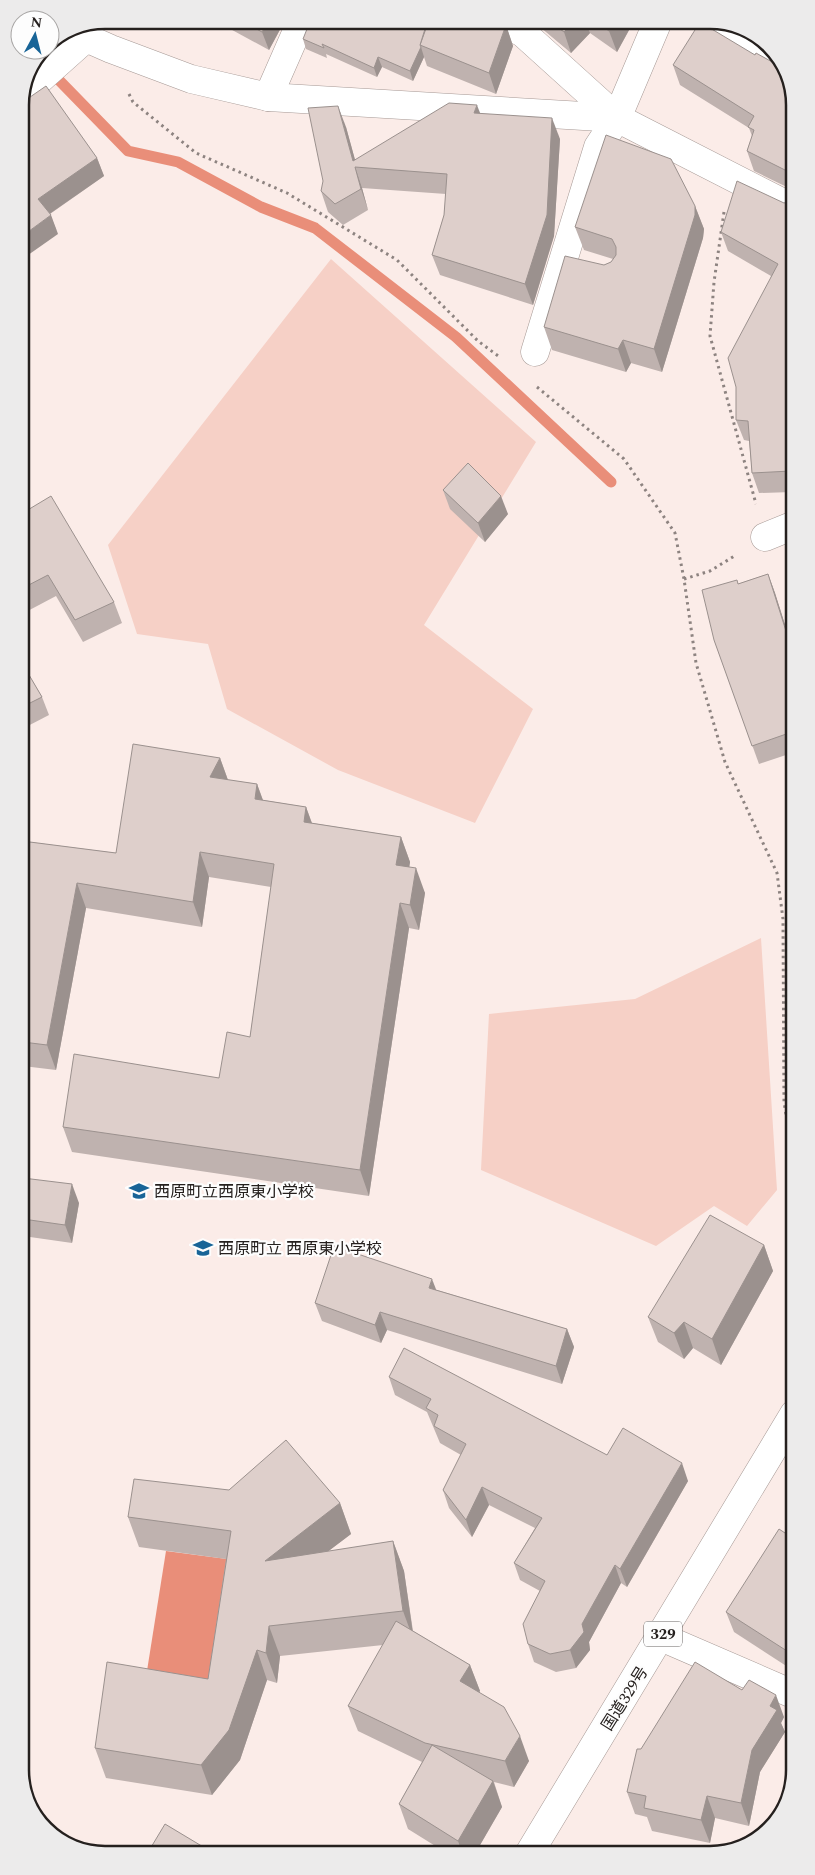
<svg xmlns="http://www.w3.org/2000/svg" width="815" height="1875" font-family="Spectral,'Noto Sans JP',serif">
<rect width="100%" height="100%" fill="#fbece8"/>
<g fill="#f6d0c6">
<path d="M331,259L536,442L424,625L533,709L475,823L338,770L227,709L208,644L137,634L108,545Z"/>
<path d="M761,938L777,1190L747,1226L714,1206L656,1246L481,1170L489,1014L635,999Z"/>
</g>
<path fill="#e98e79" d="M166,1551L242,1561L219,1709L143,1696Z"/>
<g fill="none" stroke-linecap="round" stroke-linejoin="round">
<path stroke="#e98e79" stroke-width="11" d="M40,55L52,73L128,151L178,162L261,207L315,228L456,337L611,482"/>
<defs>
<g id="street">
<path d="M713,20L783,67"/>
<path d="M502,22L523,33L617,118L791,207"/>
<path d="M78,26L86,38L111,49L191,79L268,97L617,118"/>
<path d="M24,90L30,88L86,38"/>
<path d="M268,97L300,24"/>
<path d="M535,352L598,147L617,118L658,21"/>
<path d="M765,537L792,526"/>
<path d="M661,1637L795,1695"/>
</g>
<path id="highway" d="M530,1852L794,1414"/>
</defs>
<use href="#street" stroke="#a69995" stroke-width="29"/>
<use href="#highway" stroke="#a69995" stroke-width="29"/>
<g stroke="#8d8380" stroke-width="3" stroke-dasharray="2.5 4" stroke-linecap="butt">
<path d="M129,94L133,102L196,153L287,193L397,260L478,341L501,358"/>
<path d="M724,212L714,282L710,336L756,504"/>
<path d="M537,387L624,459L675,533L684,579L696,663L725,762L777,873L783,919L784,1102L793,1158"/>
<path d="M684,579L710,571L736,555"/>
</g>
<use href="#street" stroke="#fff" stroke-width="28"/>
<use href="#highway" stroke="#fff" stroke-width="28"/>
</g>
<g fill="#bfb2af">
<path d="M634,21L617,52L590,33L571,53L534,22Z"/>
<path d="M283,24L269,50L223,25Z"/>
<path d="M506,25L513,46L496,94L427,66L424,57L413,81L382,67L377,77L326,54L327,58L306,49L303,39L354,26L426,29Z"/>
<path d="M755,55L774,63L790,77L791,189L754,171L747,151L752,136L749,128L680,85L673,65Z"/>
<path d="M20,104L97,158L104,176L50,214L58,234L20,156Z"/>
<path d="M480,113L560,139L554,236L533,305L440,275L432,255L444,215L446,194L362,188L368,210L343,225L328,212L321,191L346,127L355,160Z"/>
<path d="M791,201L792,492L759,493L752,473L749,441L744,440L736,420L771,276L728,251L721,232L784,203Z"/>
<path d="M695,206L704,229L703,238L662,372L631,363L626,372L552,350L544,327L604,265L611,262L613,259L584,250L575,227Z"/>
<path d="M443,490L508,514L485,542L450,509Z"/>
<path d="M21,514L114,602L122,623L83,642L56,596L22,614Z"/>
<path d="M768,574L775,593L792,647V753L759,764L714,640L738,584Z"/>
<path d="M22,663L42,697L49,715L22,729Z"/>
<path d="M220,758L228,780L257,784L263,800L306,807L312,823L401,837L410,862L409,867L425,893L419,930L409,928L369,1196L72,1152L63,1127L219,1078L250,1037L271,887L209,877L202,927L86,908L56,1070L23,1066L22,841L116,853Z"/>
<path d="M23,1178L79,1203L72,1243L23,1236Z"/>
<path d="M764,1245L773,1271L721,1365L693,1348L684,1359L658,1342L648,1317Z"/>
<path d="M437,1290L567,1329L574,1347L562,1384L387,1330L381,1343L322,1321L315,1303Z"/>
<path d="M389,1377L607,1455L688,1481L627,1587L621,1583L589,1642L590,1650L576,1668L556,1672L534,1662L528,1644L540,1591L520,1580L514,1563L535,1528L489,1505L472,1537L449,1508L443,1490L461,1455L440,1443L427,1412L395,1395Z"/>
<path d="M340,1503L351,1534L327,1552L393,1541L404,1571L413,1631L470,1665L480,1691L479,1692L529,1761L514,1787L494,1782L502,1807L476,1852H445L408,1829L399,1804L422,1762L358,1731L348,1706L383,1645L280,1656L277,1683L267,1680L240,1760L212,1795L106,1778L95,1748L208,1679L226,1559L139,1547L128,1517Z"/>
<path d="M794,1539L795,1670L794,1671L734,1632L726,1612Z"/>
<path d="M784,1717L781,1723L785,1732L760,1772L749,1826L715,1818L710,1843L652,1831L647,1817L635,1814L627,1792L641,1749Z"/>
</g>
<g fill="#9b918e">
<path d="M585,21L590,33L571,53L564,32L574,22Z"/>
<path d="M615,21H634L617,52L609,31Z"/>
<path d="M267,24H283L269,50L262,32Z"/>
<path d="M506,25L513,46L496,94L489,73Z"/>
<path d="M421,47L424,57L413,81L410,71Z"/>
<path d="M378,57L382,67L377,77L374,68Z"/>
<path d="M477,105L485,126L474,113Z"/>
<path d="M338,106L346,127L357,167L353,161Z"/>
<path d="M552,118L560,139L554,236L533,305L525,284Z"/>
<path d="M97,158L104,176L45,217L38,199Z"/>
<path d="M355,167L362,188L368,210L361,189Z"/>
<path d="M695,206L704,229L703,238L662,372L654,349Z"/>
<path d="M51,215L58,234L21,260V237Z"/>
<path d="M623,340L631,363L626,372L618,349Z"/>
<path d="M501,496L508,514L485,542L478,523Z"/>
<path d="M768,574L775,593L792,647V650Z"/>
<path d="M220,758L229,783L210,777Z"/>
<path d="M257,784L266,809L255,799Z"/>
<path d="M306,807L315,832L304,822Z"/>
<path d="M401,837L410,862L406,890L396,865Z"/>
<path d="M200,852L209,877L202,927L193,902Z"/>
<path d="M416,868L425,893L419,930L410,905Z"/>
<path d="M77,883L86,908L56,1070L47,1045Z"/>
<path d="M400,903L409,928L369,1196L360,1170Z"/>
<path d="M72,1184L79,1203L72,1243L65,1225Z"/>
<path d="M764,1245L773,1271L721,1365L712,1339Z"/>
<path d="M432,1279L439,1297L429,1288Z"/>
<path d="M380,1312L387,1330L381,1343L375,1325Z"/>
<path d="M684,1322L693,1348L684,1359L674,1333Z"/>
<path d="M567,1329L574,1347L562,1384L556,1366Z"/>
<path d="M682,1463L688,1481L627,1587L620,1569Z"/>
<path d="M482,1487L489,1505L472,1537L466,1520Z"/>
<path d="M340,1503L351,1534L276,1591L265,1561Z"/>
<path d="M393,1541L404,1571L414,1641L403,1611Z"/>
<path d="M615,1565L621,1583L589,1642L590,1650L576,1668L570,1650L582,1624Z"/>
<path d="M269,1626L280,1656L277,1683L266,1653Z"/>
<path d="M795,1639V1670L794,1671L787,1651Z"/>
<path d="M257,1650L267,1680L240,1760L212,1795L201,1765Z"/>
<path d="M470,1665L480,1691L470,1707L460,1681Z"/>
<path d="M776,1695L784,1717L781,1723L785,1732L760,1772L749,1826L741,1803L752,1750L770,1706Z"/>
<path d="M520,1736L529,1761L514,1787L505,1761Z"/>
<path d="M493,1781L502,1807L476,1852H462L458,1841Z"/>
<path d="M707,1796L715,1818L710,1843L701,1820Z"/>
</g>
<g fill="#decfcb" stroke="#9b918e">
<path d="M595,21H615L609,31Z"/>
<path d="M502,22L506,25L489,73L420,45L428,23Z"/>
<path d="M551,22H574L564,32Z"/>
<path d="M700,22L755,55L756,53L774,63L780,62L790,77L791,173L747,151L754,130L748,127L754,116L673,65Z"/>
<path d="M384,23L394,28L396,23H413L425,29L420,45L421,47L410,71L378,57L374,68L322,44L324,48L303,39L309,24H347L354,26L355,24Z"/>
<path d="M267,24L262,32L249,25Z"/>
<path d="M46,86L97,158L38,199L51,215L21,237L20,158L26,155L20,147V104Z"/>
<path d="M449,103L477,105L474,113L552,118L547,215L525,284L432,255L444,215L447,174L355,167L361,189L335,204L321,191L323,181L308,108L338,106L353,161Z"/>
<path d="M606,135L671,159L695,206V215L654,349L623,340L618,349L544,327L565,256L604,265L611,262L616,255V247L612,239L575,227Z"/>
<path d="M737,181L784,203L791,201V471L752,473L748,421L736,420V387L728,358L778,264L721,232Z"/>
<path d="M468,463L501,496L478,523L443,490Z"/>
<path d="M51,496L114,602L75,620L48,575L21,589V514Z"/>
<path d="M768,574L792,650V732L752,746L714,640L702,590L737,580L738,584Z"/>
<path d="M22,663L42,697L22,707Z"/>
<path d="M133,744L220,758L210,777L257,784L255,799L306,807L304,822L401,837L396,865L416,868L410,905L400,903L360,1170L63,1127L74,1054L219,1078L227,1032L250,1037L274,864L200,852L193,902L77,883L47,1045L23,1042L22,841L116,853Z"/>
<path d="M23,1178L72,1184L65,1225L23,1219Z"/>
<path d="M710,1215L764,1245L712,1339L684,1322L674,1333L648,1317Z"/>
<path d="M334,1246L432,1279L429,1288L567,1329L556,1366L380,1312L375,1325L315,1303Z"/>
<path d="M404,1348L607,1455L623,1428L682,1463L620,1569L615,1565L582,1624L584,1632L570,1650L550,1654L528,1644L523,1624L545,1581L514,1563L542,1518L482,1487L466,1520L443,1490L466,1444L434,1426L438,1415L426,1408L431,1399L389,1377Z"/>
<path d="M286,1440L340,1503L265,1561L393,1541L403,1611L269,1626L266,1653L257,1650L229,1730L201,1765L95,1748L107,1662L208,1679L231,1531L128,1517L134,1479L229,1490Z"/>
<path d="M779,1529L794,1539L795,1639L787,1651L726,1612Z"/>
<path d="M396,1621L470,1665L460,1681L504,1707L520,1736L505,1761L425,1743L348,1706Z"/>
<path d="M695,1662L742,1690L749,1680L776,1695L770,1706L777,1710L752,1750L741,1803L707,1796L701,1820L644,1808L646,1796L627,1792L637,1749H641Z"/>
<path d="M432,1745L493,1781L458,1841L399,1804Z"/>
<path d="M165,1824L215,1854H147Z"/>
<path d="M597,1848L603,1851H595Z"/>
</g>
<defs>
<symbol id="school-bare" viewBox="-9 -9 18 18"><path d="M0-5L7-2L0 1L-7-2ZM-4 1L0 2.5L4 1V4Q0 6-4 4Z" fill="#186497" stroke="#fdfdfd" stroke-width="2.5" paint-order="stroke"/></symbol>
</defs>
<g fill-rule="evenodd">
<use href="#school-bare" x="125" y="1177" width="28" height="28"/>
<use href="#school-bare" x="189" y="1234" width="28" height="28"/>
</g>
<g text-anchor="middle" stroke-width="4.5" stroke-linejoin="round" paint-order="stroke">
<rect fill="#fdfdfd" stroke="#666261" stroke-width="1" x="644" y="1621.5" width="38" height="25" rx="4"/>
<g font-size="15" font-weight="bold" fill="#25201e">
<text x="663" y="1639">329</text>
</g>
<g font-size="16" fill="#25201e" stroke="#fdfdfd" text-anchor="start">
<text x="154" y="1197">西原町立西原東小学校</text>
<text x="218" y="1254">西原町立 西原東小学校</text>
</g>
<g font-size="16" fill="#25201e" stroke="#fdfdfd">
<text transform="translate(624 1698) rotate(-58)" y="6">国道329号</text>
</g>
</g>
<path d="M0 0H815V1875H0ZM105 29H710A76 76 0 0 1 786 105V1770A76 76 0 0 1 710 1846H105A76 76 0 0 1 29 1770V105A76 76 0 0 1 105 29Z" fill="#ecebeb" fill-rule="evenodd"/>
<path fill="none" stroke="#25201e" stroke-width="2.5" d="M105 29H710A76 76 0 0 1 786 105V1770A76 76 0 0 1 710 1846H105A76 76 0 0 1 29 1770V105A76 76 0 0 1 105 29Z"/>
<g transform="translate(35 35) rotate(7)"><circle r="24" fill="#fdfdfd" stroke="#a7a5a4"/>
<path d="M0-4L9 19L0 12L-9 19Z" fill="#186497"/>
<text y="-8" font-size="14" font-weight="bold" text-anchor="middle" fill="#25201e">N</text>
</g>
</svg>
